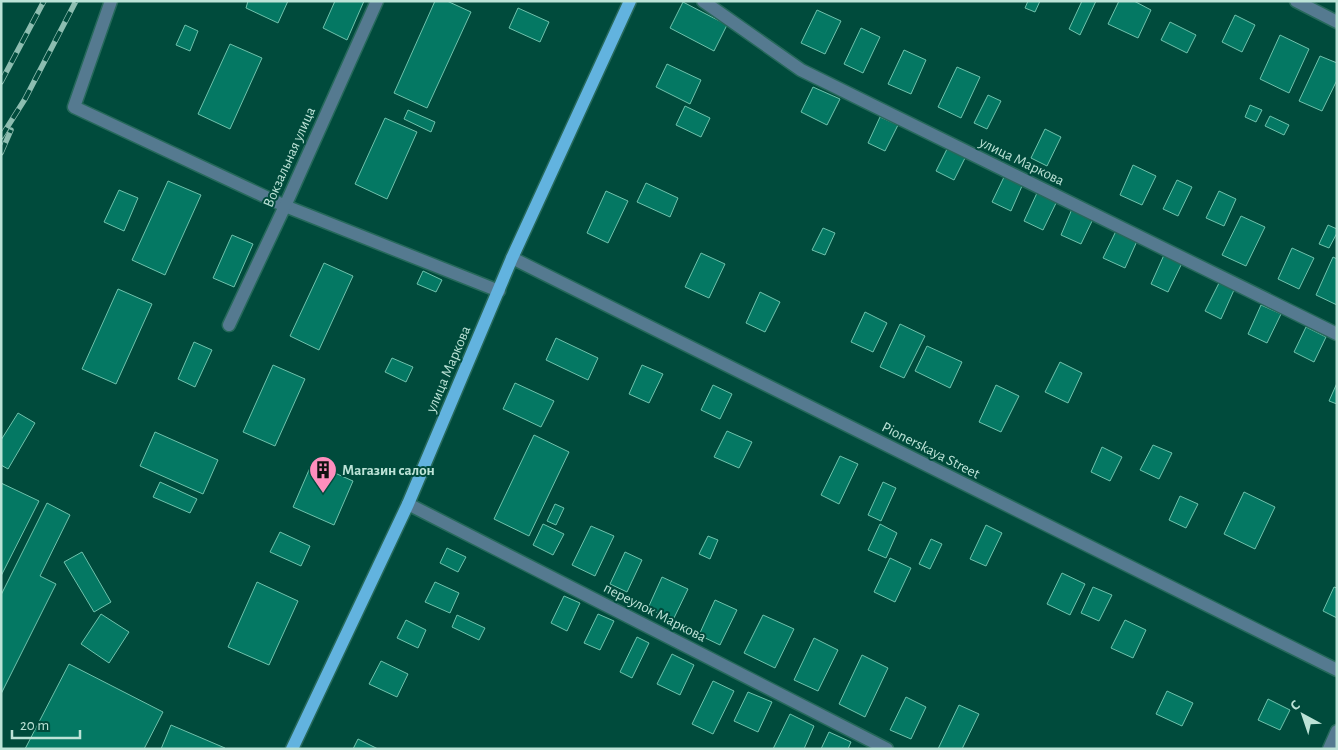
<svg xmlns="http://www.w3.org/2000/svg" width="1338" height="750" font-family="'Alegreya Sans',sans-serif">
<rect width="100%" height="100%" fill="#004b3c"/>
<g fill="#047863" stroke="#6fc2ac">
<path d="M248,1H288L278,23L246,8Z"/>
<path d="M335,1H364L347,40L323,28Z"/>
<path d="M435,1H447L471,12L427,108L394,93Z"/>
<path d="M1028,1H1040L1035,12L1025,8Z"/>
<path d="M1082,1H1096L1080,35L1069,29Z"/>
<path d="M1119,1H1134L1151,10L1138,38L1108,24Z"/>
<path d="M683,2L727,25L714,51L670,28Z"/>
<path d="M518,8L549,22L540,42L509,28Z"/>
<path d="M817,10L841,21L825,54L801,43Z"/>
<path d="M1235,15L1255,25L1242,52L1222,42Z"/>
<path d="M1170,22L1196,35L1187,53L1161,40Z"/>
<path d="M185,25L198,31L190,51L176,45Z"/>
<path d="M861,28L880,37L863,73L844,64Z"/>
<path d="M1280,35L1309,49L1289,93L1260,79Z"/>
<path d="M230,44L262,58L230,129L198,114Z"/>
<path d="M904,50L926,60L911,94L888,84Z"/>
<path d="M1320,56L1337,63V80L1322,111L1299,101Z"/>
<path d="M667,64L701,80L690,104L656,87Z"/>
<path d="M957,67L980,77L961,118L938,107Z"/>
<path d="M813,87L840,99L827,125L801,112Z"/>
<path d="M988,95L1001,101L987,129L974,123Z"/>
<path d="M1250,105L1262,110L1256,122L1245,117Z"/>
<path d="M685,106L710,118L701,137L676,125Z"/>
<path d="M408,110L435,122L431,132L404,119Z"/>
<path d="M1270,116L1289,125L1284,135L1265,126Z"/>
<path d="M880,117L898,125L885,151L868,143Z"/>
<path d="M385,118L417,132L387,199L355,184Z"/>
<path d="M1045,129L1061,137L1047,166L1031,158Z"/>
<path d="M948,147L966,156L954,180L936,171Z"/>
<path d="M1133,165L1156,176L1142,205L1120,195Z"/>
<path d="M1004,177L1022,186L1011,211L992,202Z"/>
<path d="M1177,180L1192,187L1178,216L1163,209Z"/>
<path d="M168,181L201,195L165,275L132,260Z"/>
<path d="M646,183L678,198L670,217L637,202Z"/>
<path d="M119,190L138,198L124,231L104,222Z"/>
<path d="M606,191L628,201L608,243L587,233Z"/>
<path d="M1219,191L1236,199L1224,226L1206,218Z"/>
<path d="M1037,193L1057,201L1043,230L1024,221Z"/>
<path d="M1072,209L1093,219L1081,244L1061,235Z"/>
<path d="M1241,216L1265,227L1246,266L1222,255Z"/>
<path d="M1328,225L1337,229V233L1329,248L1319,244Z"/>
<path d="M823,228L835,233L825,255L812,250Z"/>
<path d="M1116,231L1137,241L1125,268L1103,258Z"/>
<path d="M232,235L253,244L234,287L213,278Z"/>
<path d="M1292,248L1314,258L1299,289L1278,279Z"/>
<path d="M701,253L725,264L709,298L685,287Z"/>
<path d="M1164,255L1182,263L1168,292L1151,284Z"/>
<path d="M1333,257L1337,259V305L1316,295Z"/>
<path d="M324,263L353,276L319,350L290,336Z"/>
<path d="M423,271L442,280L436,292L417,284Z"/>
<path d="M1219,283L1234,290L1221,319L1205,311Z"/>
<path d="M118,289L152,304L116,384L82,369Z"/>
<path d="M760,292L780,302L765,332L746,323Z"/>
<path d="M1261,305L1281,314L1267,343L1248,334Z"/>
<path d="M865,312L887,323L873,352L851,342Z"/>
<path d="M900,324L925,336L904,378L880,367Z"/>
<path d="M1306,327L1326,337L1314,362L1294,352Z"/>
<path d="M556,338L598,358L588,380L546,360Z"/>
<path d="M194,342L212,350L195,387L178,379Z"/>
<path d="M927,346L962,362L950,388L915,371Z"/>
<path d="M392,358L413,367L406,382L385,372Z"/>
<path d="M1060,362L1082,373L1068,403L1045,392Z"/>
<path d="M273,365L305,379L275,446L243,432Z"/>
<path d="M642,365L663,374L649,403L629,394Z"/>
<path d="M515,383L554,401L541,427L503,409Z"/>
<path d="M1337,383V404L1329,401Z"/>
<path d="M713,385L732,394L720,419L701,410Z"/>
<path d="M996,385L1019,396L1001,432L979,422Z"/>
<path d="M18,413L35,423L8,469L1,465V440Z"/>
<path d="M727,431L752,442L739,468L714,457Z"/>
<path d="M155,432L218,460L203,494L140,466Z"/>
<path d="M534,435L569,452L529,536L494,519Z"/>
<path d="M1153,445L1172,453L1159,479L1140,470Z"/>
<path d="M1102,447L1122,457L1110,481L1091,472Z"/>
<path d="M840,456L858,464L839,504L821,495Z"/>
<path d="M312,463L353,481L334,525L293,507Z"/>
<path d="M160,482L197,499L190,513L153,497Z"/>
<path d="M883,482L896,488L881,521L868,515Z"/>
<path d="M1,483L39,501L1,576Z"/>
<path d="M1244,492L1275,507L1255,549L1224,534Z"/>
<path d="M1180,496L1198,504L1186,528L1169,520Z"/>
<path d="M47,503L70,515L40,576L56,584L1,694V595Z"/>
<path d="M555,504L564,508L556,525L547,521Z"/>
<path d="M543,524L564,534L553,555L533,545Z"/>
<path d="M880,524L897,533L886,558L868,550Z"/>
<path d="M986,525L1002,533L986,566L970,559Z"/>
<path d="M591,526L614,536L595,576L572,565Z"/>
<path d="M280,532L310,546L301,566L270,552Z"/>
<path d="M708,536L718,540L710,559L699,554Z"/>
<path d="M931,539L942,544L930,569L919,564Z"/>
<path d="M447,548L466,557L458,572L440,563Z"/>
<path d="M82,552L111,602L94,612L64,562Z"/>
<path d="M625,552L642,560L627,592L610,584Z"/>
<path d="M890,558L911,568L895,602L874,592Z"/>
<path d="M1062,573L1085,584L1070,615L1047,604Z"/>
<path d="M662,577L688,589L673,620L648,608Z"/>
<path d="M257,582L298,601L269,665L228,647Z"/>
<path d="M435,582L459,593L450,613L425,602Z"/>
<path d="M1093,587L1112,595L1099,621L1081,613Z"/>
<path d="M1334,587L1337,588V618L1323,611Z"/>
<path d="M564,596L580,603L567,631L551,623Z"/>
<path d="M715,600L737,610L720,645L699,635Z"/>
<path d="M101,614L129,632L109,663L81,644Z"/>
<path d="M598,614L614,621L600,650L584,643Z"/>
<path d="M457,615L485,628L479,640L452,627Z"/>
<path d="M763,615L794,629L775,668L744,653Z"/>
<path d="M406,620L426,630L418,648L397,638Z"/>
<path d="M1125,620L1146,630L1133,658L1111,648Z"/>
<path d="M637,637L649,643L632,678L620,672Z"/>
<path d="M814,638L838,650L818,691L794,680Z"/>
<path d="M672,654L694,665L680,695L657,684Z"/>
<path d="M862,655L888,668L865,717L839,704Z"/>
<path d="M381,661L408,674L397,697L369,684Z"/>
<path d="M69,664L163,712L144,749H25Z"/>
<path d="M713,681L734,691L713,734L692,724Z"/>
<path d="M1167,691L1193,703L1182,726L1156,714Z"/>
<path d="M748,692L772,702L758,732L734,721Z"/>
<path d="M906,697L926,707L911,739L890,730Z"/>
<path d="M1268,699L1290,710L1280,730L1258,720Z"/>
<path d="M959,705L979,714L962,749H938Z"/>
<path d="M790,714L814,726L804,749H773Z"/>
<path d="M171,725L225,748L224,749H161Z"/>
<path d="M829,732L851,742L848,749H821Z"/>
<path d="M358,739L378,749H353Z"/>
</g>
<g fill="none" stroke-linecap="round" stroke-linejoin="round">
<defs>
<g id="minor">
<path d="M111,1L74,107L285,206L499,291"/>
<path d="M703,1L801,70L1337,334"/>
<path d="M1296,1L1337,22"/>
<path d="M512,258L1337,670"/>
<path d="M229,325L285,206L377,1"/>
<path d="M408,504L887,749"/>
<path d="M1329,749L1337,731"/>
</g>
<path id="major" d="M292,749L408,504L512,258L630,1"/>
</defs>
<use href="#minor" stroke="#26695b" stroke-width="15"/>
<use href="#major" stroke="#26695b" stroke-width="15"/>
<use href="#minor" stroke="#557a90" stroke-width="12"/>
<use href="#major" stroke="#62b3df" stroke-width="12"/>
<defs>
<g id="rail">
<path d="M1,82L44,1"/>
<path d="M1,137L25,99L76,1"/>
<path d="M1,153L11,130"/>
</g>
</defs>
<use href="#rail" stroke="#8dbdb0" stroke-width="5.5"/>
<use href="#rail" stroke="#004b3c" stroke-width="4" stroke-dasharray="11" stroke-linecap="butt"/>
</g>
<defs>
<symbol id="building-pin" viewBox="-11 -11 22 30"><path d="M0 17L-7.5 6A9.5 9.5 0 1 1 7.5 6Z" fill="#fe8ebd" stroke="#004b3c"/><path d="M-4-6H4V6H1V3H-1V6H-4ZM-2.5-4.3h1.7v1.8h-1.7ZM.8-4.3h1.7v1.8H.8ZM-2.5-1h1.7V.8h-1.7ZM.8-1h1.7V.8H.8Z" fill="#111"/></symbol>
</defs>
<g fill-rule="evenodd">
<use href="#building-pin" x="307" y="454" width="32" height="43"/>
</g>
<g text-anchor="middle" stroke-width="4" stroke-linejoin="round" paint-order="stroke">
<g font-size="15" fill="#bce3d7" stroke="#004b3c">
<text transform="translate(289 157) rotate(-66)" y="5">Вокзальная улица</text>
<text transform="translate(1022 161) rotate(26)" y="5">улица Маркова</text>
<text transform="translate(448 369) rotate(-67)" y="5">улица Маркова</text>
<text transform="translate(931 450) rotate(27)" y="5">Pionerskaya Street</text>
<text transform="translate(655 612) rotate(27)" y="5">переулок Маркова</text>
</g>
<g font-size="15" font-weight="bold" fill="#bce3d7" stroke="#004b3c" text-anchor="start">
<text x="342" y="475">Магазин салон</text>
</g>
</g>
<rect width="1338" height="750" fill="none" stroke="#bce3d7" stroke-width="5"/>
<g transform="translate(1303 715) rotate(320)" stroke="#004b3c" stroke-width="4" paint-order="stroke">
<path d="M0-4L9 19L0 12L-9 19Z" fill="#bce3d7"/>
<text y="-8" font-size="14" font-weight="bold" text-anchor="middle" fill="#bce3d7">С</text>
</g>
<path d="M12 730v8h68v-8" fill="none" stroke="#bce3d7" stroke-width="2.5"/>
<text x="20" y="730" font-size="15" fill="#bce3d7" stroke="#004b3c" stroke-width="4" paint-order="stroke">20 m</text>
</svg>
